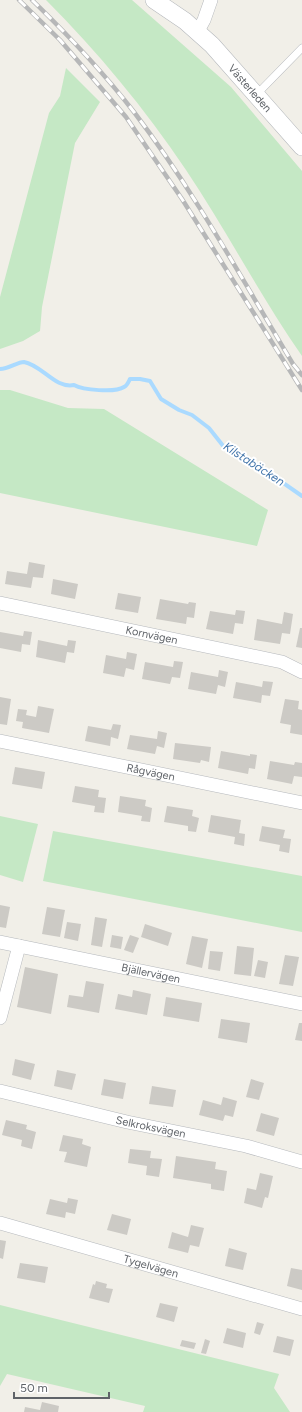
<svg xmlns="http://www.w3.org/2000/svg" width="302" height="1412" font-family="Figtree,sans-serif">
<rect width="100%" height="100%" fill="#f1efe8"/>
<g fill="#c5e8c5">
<path d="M46,0H132L231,87L302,171V356C260,296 227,231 186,170C145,109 98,52 46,0Z"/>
<path d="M66,68L100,102L75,143L42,307L40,331L23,341L0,349V297L49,113L60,96Z"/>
<path d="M0,390H10L68,408L104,409L268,510L257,546L0,493Z"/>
<path d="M0,816L38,824L23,882L0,875Z"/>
<path d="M53,831L302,876V932L43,881Z"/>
<path d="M0,1305L279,1374L274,1388L290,1412H143L145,1406L7,1374L0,1386Z"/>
</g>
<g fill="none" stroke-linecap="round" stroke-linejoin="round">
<path stroke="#aadaff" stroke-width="4" d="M0,369C9,369 17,362 24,362C42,365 55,389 74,385C83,390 115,393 124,387C127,386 129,381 130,379H140L150,381L161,399L179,410L192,415L209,428L224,447L246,457L302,496"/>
</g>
<g fill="#cccac5">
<path d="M29,562L45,565L43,578L33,577L31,588L5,584L7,571L27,574Z"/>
<path d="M53,579L78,584L75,599L51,594Z"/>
<path d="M118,593L141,597L138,613L115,609Z"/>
<path d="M160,599L188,604L189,602L196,603L194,618L187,617L186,624L156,619Z"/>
<path d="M236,610L245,611L243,624L235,623L233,634L206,629L210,611L235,615Z"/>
<path d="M284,612L293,614L290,634L282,633L280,644L254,640L257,619L282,624Z"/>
<path d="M300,628H302V648L296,647Z"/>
<path d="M24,631L32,632L30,645L22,644L21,652L0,648V632L23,636Z"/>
<path d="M38,640L67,646L68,640L76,641L74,653L67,652L65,663L36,657Z"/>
<path d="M127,652L137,654L134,670L126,668L124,677L103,673L106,655L126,659Z"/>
<path d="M174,661L183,662L180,678L172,677L170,684L142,679L145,662L173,667Z"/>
<path d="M219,670L228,672L225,687L218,685L216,694L188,689L191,672L218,677Z"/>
<path d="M263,681L273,682L270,696L262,695L261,703L233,698L236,682L262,687Z"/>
<path d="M0,697L11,699L7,725L0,724Z"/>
<path d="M285,699L299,701L298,709L302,710V735L290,733L291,725L280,723Z"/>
<path d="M38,706L54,709L49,733L22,728L23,722L16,721L18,709L27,710L26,715L36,717Z"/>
<path d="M113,724L121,725L118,739L111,737L110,746L85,741L88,726L111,730Z"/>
<path d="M158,731L167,733L164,748L157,746L155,754L127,749L130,735L157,739Z"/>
<path d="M175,743L211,747L209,762L201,760L200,763L173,759Z"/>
<path d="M221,751L250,756V754L257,755L255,769L249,768L248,774L218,768Z"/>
<path d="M270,761L294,765L295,762L302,763V777L294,776L292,784L267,779Z"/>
<path d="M15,767L45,772L42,789L12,784Z"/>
<path d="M75,786L99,790L98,797L106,798L104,813L94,812L95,806L72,802Z"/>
<path d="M120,796L146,800L145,806L152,808L150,822L141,821L142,816L118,812Z"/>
<path d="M167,806L193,810L192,816L199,818L196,832L188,831V826L164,822Z"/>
<path d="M211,815L241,820L239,833L245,834L244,846L234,844L235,837L208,832Z"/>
<path d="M262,826L285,830L283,838L291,839L289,853L279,851L280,845L259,841Z"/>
<path d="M0,905L10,907L6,928L0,927Z"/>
<path d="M47,907L65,910L60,937L42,934Z"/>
<path d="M95,917L107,919L102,947L91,945Z"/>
<path d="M67,922L81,924L78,941L64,938Z"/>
<path d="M145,924L172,933L168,946L141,937Z"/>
<path d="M112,935L123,937L121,949L110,947Z"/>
<path d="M130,935L139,938L133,953L124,950Z"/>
<path d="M192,936L208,939L202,968L186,964Z"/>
<path d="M237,946L254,948L251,976L234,974Z"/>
<path d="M210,951L223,952L220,971L208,969Z"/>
<path d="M285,955L299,957L293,986L279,984Z"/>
<path d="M258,960L268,962L265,978L254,976Z"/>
<path d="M25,967L58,974L51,1014L17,1007Z"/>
<path d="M86,981L104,984L99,1013L67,1007L69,995L83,997Z"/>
<path d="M133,990L151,994L147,1015L115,1009L118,994L132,997Z"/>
<path d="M166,997L202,1003L199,1022L163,1016Z"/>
<path d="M221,1019L250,1023L247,1043L218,1038Z"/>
<path d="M299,1023H302V1041L295,1040Z"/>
<path d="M15,1059L35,1064L31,1080L12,1075Z"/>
<path d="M57,1070L76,1074L72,1090L54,1086Z"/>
<path d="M104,1079L126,1083L123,1099L101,1095Z"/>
<path d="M251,1079L264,1083L259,1100L246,1097Z"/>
<path d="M152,1086L176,1090L173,1107L149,1104Z"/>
<path d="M223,1097L237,1101L233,1117L225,1115L223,1121L199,1115L203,1100L221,1105Z"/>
<path d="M261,1113L279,1118L274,1136L256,1131Z"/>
<path d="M6,1120L27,1125L26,1129L36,1132L32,1149L21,1146L22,1140L2,1135Z"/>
<path d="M63,1135L83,1139L82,1144L91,1147L87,1167L64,1162L67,1152L59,1151Z"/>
<path d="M130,1149L151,1151L150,1158L162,1159L159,1177L146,1175L147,1166L128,1163Z"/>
<path d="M176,1156L216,1162L215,1169L227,1171L224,1191L211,1189V1184L173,1178Z"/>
<path d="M260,1173L273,1176L268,1198L265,1197L262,1208L244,1203L247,1188L256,1190Z"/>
<path d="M68,1198L78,1200L75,1214L66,1212L65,1218L46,1214L50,1199L67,1203Z"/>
<path d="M112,1214L131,1219L127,1235L107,1230Z"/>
<path d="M191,1225L204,1228L199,1247L190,1245L188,1253L168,1248L172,1232L188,1237Z"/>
<path d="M0,1240L6,1241L3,1259L0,1258Z"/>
<path d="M229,1248L247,1253L243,1270L225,1266Z"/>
<path d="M20,1263L48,1267L45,1283L17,1278Z"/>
<path d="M291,1268L302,1270V1290L287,1286Z"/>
<path d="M96,1281L107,1284L106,1288L113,1289L109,1303L89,1298L93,1284L95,1285Z"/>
<path d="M160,1303L178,1307L174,1322L156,1317Z"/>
<path d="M257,1322L264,1324L260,1335L254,1333Z"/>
<path d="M227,1328L246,1333L243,1348L223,1343Z"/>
<path d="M277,1336L294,1340L290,1356L273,1352Z"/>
<path d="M205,1339L210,1341L206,1354L201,1353Z"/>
<path d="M182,1340L196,1343L194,1349L180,1346Z"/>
<path d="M42,1402L59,1406L58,1412H24L25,1407L40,1410Z"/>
</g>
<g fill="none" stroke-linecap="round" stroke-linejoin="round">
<defs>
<path id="service" d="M257,94L302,48"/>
<g id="minor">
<path d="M198,31L204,20L211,0"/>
<path id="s1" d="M0,603L282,662L302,672"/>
<path id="s2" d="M0,741L302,803"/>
<path id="s3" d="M0,942L302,1004"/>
<path d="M0,1018L19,946"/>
<path id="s4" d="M0,1091L127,1122L246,1146L302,1162"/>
<path id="s5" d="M0,1223L302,1309"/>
</g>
<g id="tertiary">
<path id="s6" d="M154,0L185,21L212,45L302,147"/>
</g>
</defs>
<use href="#service" stroke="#b5b8bc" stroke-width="8"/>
<use href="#minor" stroke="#b5b8bc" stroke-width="14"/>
<use href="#tertiary" stroke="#b5b8bc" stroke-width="18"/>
<use href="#service" stroke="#fff" stroke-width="7"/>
<use href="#minor" stroke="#fff" stroke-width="13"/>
<use href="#tertiary" stroke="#fff" stroke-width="17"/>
<defs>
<g id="rail">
<path d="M19,0L60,40L126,117L182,199L302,390"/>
<path d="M32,0C68,35 103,72 134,112C194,191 242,279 293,364L302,375"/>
</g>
</defs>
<use href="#rail" stroke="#b6b7b8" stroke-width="4.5"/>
<use href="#rail" stroke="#fff" stroke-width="3" stroke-dasharray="9" stroke-linecap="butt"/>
</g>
<g text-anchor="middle" stroke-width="4" stroke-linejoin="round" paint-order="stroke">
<g font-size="11" fill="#5f6368" stroke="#fff">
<text dy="4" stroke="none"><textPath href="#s6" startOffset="131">Västerleden</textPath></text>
<text dy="4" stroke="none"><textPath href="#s1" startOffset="155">Kornvägen</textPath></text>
<text dy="4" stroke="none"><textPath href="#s2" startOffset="154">Rågvägen</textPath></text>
<text dy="4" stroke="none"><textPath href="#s3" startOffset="154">Bjällervägen</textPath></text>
<text dy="4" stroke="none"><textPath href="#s4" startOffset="155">Selkroksvägen</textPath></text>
<text dy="4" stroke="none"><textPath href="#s5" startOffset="157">Tygelvägen</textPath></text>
</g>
<g font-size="12" font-style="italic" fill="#4174aa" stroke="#fff">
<text transform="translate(254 464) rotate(33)" y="4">Kilstabäcken</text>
</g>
</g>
<path d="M14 1392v6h95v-6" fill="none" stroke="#5f6368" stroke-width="2"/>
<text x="20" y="1392" font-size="12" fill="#5f6368" stroke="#ffffff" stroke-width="3" paint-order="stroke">50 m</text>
</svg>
